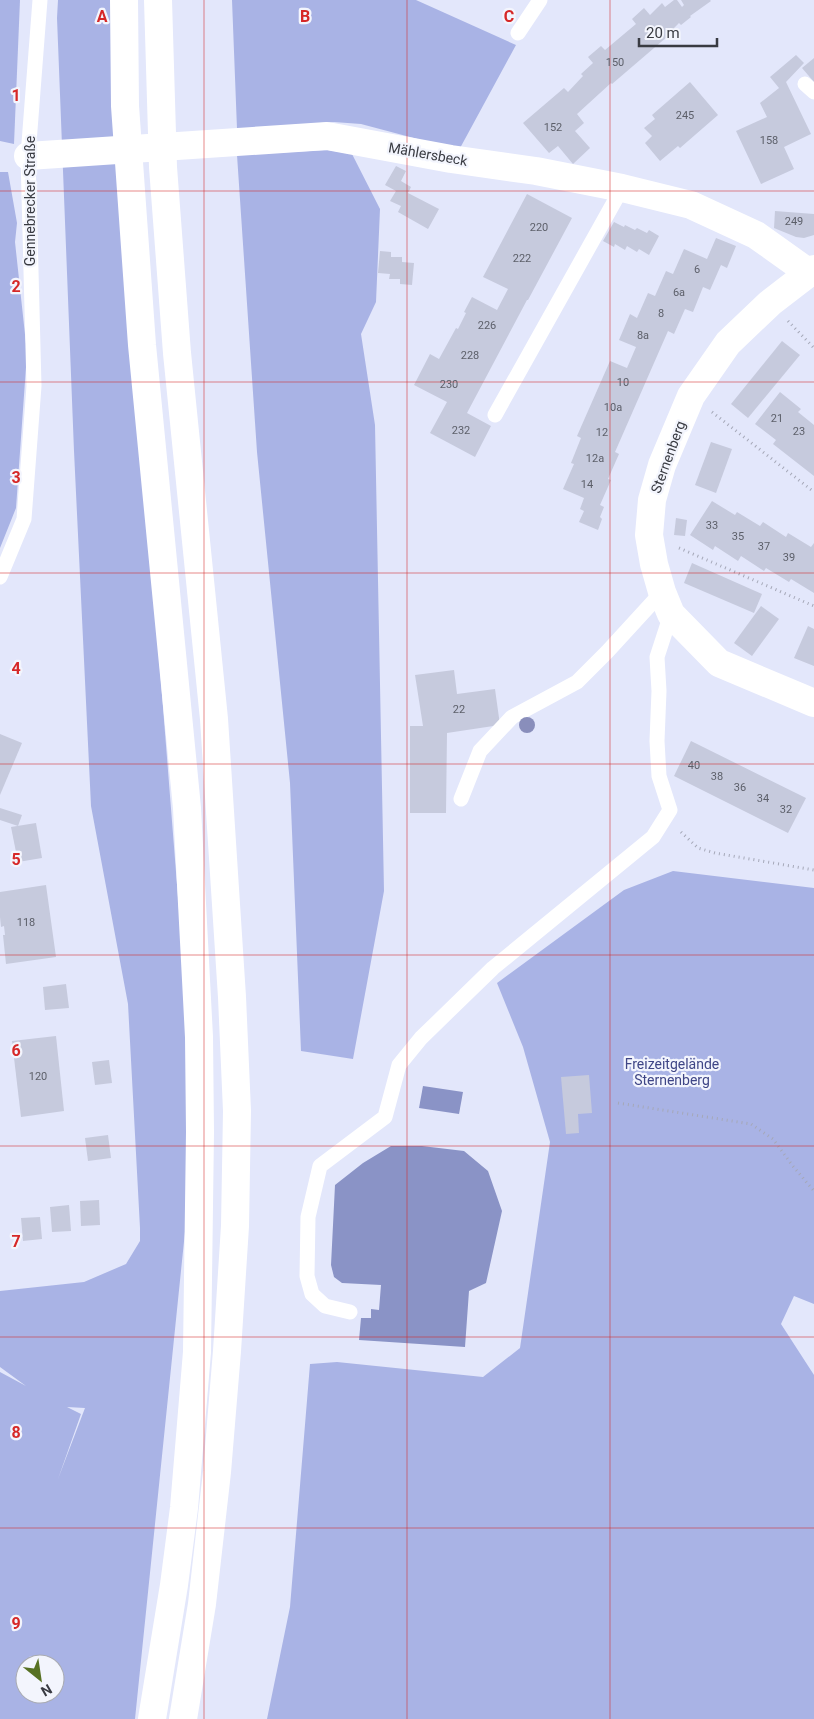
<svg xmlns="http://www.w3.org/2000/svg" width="814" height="1719" font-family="Roboto,sans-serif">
<rect width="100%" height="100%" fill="#e3e7fb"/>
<g fill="#a9b3e5" fill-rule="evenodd">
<path d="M0,0H20L14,144L0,141Z"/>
<path d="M58,0H112L133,327L188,1024L186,1222L135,1719H0V1372L26,1386L0,1367V1291L84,1282L126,1264L140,1241V1228L128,1004L91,806L74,451L57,18ZM67,1407L85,1408L58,1479L81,1414ZM25,1664H55V1694H25Z"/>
<path d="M232,0H416L516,45L459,150L361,124L334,122L237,129Z"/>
<path d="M328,150L352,154L380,209L376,302L361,334L375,425L384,891L353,1059L301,1051L290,783L257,452L237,155Z"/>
<path d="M0,172H8L17,223L15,242L27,353L16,508L0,548Z"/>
<path d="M673,871L814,888V1304L794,1296L781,1324L814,1375V1719H267L290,1607L310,1364L337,1362L483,1377L520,1348L550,1142L523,1047L497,983L624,890Z"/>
</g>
<g fill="#8a93c6">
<path d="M423,1086L463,1092L459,1114L419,1108Z"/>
<path d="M391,1146H422L464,1151L488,1171L502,1211L486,1283L469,1291L465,1347L359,1340L361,1318H371V1309L379,1310L381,1285L342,1283L334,1277L331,1265L335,1185L363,1163Z"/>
</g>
<g fill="#c6cadd">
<path d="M674,0H677L682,7L684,5L681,0H710L711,1L690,16L691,17L681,25L679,23L667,35L668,36L612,84L611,83L577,114L584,123L575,131L590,148L573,164L558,146L549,153L523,123L564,88L568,92L583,76L581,74L593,63L588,57L601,46L605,50L636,24L632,19L644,8L650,15L662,3L665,7Z"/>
<path d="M796,55L804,63L786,82L811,134L784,147L794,169L761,184L736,131L767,117L760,103L779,88L770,77Z"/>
<path d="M814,58V82L802,68Z"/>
<path d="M690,82L718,115L680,148L678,146L660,161L645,143L652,136L644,128L655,119L652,115Z"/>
<path d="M396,166L406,171L401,181L411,187L408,193L439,209L428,229L398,212L401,206L390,201L396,191L385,185Z"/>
<path d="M527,194L572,218L528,300H527L467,413L491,426L475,457L430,433L447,402L414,385L430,354L439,359L456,328L458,329L466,313L464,312L472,297L497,310L508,289L483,277Z"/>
<path d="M775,211L814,214V235L804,238L796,237L774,228Z"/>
<path d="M614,222L624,227L625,225L635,230L637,228L647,233L649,230L659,236L649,255L639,249L637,252L627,246L625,250L615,244L614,247L603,241Z"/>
<path d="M716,238L736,246L727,268L721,265L710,290L703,287L693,312L685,309L674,334L668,331L615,452L619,454L608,479L611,480L600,505L604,507L600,517L602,519L598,530L579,522L584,511L580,509L584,498L563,489L574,464L571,463L581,438L577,436L610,361L627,368L636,347L619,340L630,314L637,318L648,293L655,296L666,271L673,274L684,249L707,259Z"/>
<path d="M380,251L391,252V257H402V262L414,263L412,285L400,284V279H389L390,274L378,273Z"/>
<path d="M782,341L800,355L748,418L731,404Z"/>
<path d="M780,392L801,409L798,412L814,425V476L773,444L776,440L755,424Z"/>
<path d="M711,442L732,449L716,493L695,485Z"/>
<path d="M712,501L735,515L737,512L760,526L763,522L786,537L788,533L811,547L814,543V593L791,579L789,582L766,568L764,571L741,556L738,561L715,546L713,550L690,535Z"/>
<path d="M676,518L687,520L685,536L674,535Z"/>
<path d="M692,563L762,594L754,613L684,583Z"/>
<path d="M761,606L779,619L752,656L734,643Z"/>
<path d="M808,626L814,629V666L794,658Z"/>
<path d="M454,670L457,694L495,689L500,725L447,733L446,813H410V726H423L415,675Z"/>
<path d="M0,734L22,743L0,795Z"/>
<path d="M691,741L806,798L788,833L674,776Z"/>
<path d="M0,808L22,815L18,826L0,820Z"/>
<path d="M36,823L42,858L18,862L11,827Z"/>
<path d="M46,885L56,957L6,964L3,935H5L4,926L1,927L0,917V892Z"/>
<path d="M66,984L69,1008L45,1010L43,987Z"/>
<path d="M56,1036L64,1111L21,1117L12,1041Z"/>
<path d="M109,1060L112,1083L95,1085L92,1062Z"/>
<path d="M589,1075L592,1113L578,1114L579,1133L566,1134L561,1077Z"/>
<path d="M108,1135L111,1158L88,1161L85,1138Z"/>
<path d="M99,1200L100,1225L81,1226L80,1201Z"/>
<path d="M69,1205L71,1231L52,1232L50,1207Z"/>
<path d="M40,1217L42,1239L23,1241L21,1218Z"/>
</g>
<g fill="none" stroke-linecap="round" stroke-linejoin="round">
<g stroke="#a5a8b8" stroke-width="3" stroke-dasharray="1 4" stroke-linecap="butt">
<path d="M788,321L814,348"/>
<path d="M712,412L814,492"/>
<path d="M679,548L814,606"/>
<path d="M681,832L698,848L715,853L814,870"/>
<path d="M618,1103L751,1124L773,1139L792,1165L814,1191"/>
</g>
<g stroke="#fff" stroke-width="15">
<path d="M518,33L540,0"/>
<path d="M805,84L814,92"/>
<path d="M495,415L622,188"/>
<path d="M0,577L24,519L34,386L28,156L40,0"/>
<path d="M461,799L480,751L512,717L577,682L607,652L662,592"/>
<path d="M350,1312L325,1306L312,1294L307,1276L308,1217L320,1166L385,1117L399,1065L421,1038L493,968L653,837L670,810L659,776L657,741L659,691L657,657L671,614"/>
</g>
<g stroke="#fff" stroke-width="28">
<path d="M28,156L327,136L451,159L536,171L622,188L691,205L756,235L808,272"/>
<path d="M814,269L770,303L728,343L691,396L662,465L652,500L649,535L654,564L662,592L671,614L719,663L814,703"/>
</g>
<g stroke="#fff" stroke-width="28">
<path d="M124,0L125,106L142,345L187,808L199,1037L200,1132L197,1352L184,1508L174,1585L152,1719"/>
<path d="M158,0L163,167L177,353L214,719L232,997L237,1111L235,1226L227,1351L217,1472L202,1604L183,1719"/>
</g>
</g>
<circle fill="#898ebb" cx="527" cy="725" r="8"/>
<path fill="none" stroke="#d62828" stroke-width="1" stroke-opacity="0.55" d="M204,0V1719M407,0V1719M610,0V1719M0,191H814M0,382H814M0,573H814M0,764H814M0,955H814M0,1146H814M0,1337H814M0,1528H814"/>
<g text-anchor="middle" stroke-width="4.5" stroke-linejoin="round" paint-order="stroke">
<g font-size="11" fill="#5c5f69">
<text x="615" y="66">150</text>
<text x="685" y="119">245</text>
<text x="553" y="131">152</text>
<text x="769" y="144">158</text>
<text x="794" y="225">249</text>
<text x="539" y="231">220</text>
<text x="522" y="262">222</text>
<text x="697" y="273">6</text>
<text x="679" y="296">6a</text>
<text x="661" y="317">8</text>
<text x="487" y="329">226</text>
<text x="643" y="339">8a</text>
<text x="470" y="359">228</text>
<text x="623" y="386">10</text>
<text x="449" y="388">230</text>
<text x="613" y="411">10a</text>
<text x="777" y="422">21</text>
<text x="461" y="434">232</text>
<text x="799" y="435">23</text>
<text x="602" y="436">12</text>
<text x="595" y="462">12a</text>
<text x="587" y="488">14</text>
<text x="712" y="529">33</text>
<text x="738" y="540">35</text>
<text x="764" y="550">37</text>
<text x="789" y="561">39</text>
<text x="459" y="713">22</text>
<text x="694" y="769">40</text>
<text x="717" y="780">38</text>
<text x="740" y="791">36</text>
<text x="763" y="802">34</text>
<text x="786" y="813">32</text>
<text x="26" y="926">118</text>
<text x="38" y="1080">120</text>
</g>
<g font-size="14" fill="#393b42" stroke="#f3f5fd">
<text transform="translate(428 154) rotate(10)" y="5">Mählersbeck</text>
<text transform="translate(30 201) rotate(-90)" y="5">Gennebrecker Straße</text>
<text transform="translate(668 457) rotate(-70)" y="5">Sternenberg</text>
</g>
<g font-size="14" fill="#3f4686" stroke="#f3f5fd">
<text x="672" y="1069">Freizeitgelände<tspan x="672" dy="16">Sternenberg</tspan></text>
</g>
</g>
<g font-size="16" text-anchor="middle" font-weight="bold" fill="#d62828" stroke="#f3f5fd" stroke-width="4.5" stroke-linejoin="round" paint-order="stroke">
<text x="102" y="22">A</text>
<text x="305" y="22">B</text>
<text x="509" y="22">C</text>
<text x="16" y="101">1</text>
<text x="16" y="292">2</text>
<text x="16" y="483">3</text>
<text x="16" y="674">4</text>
<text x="16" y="865">5</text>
<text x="16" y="1056">6</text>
<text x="16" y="1247">7</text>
<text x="16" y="1438">8</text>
<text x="16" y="1629">9</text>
</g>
<g transform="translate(40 1679) rotate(150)"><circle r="24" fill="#f3f5fd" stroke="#a9abb2"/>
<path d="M0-4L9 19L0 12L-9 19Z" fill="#577123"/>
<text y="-8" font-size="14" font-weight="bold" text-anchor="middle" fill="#393b42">N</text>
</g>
<path d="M639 38v8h78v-8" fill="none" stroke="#393b42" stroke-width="2.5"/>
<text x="646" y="38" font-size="15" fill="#393b42" stroke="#f3f5fd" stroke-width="4" paint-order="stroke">20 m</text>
</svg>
